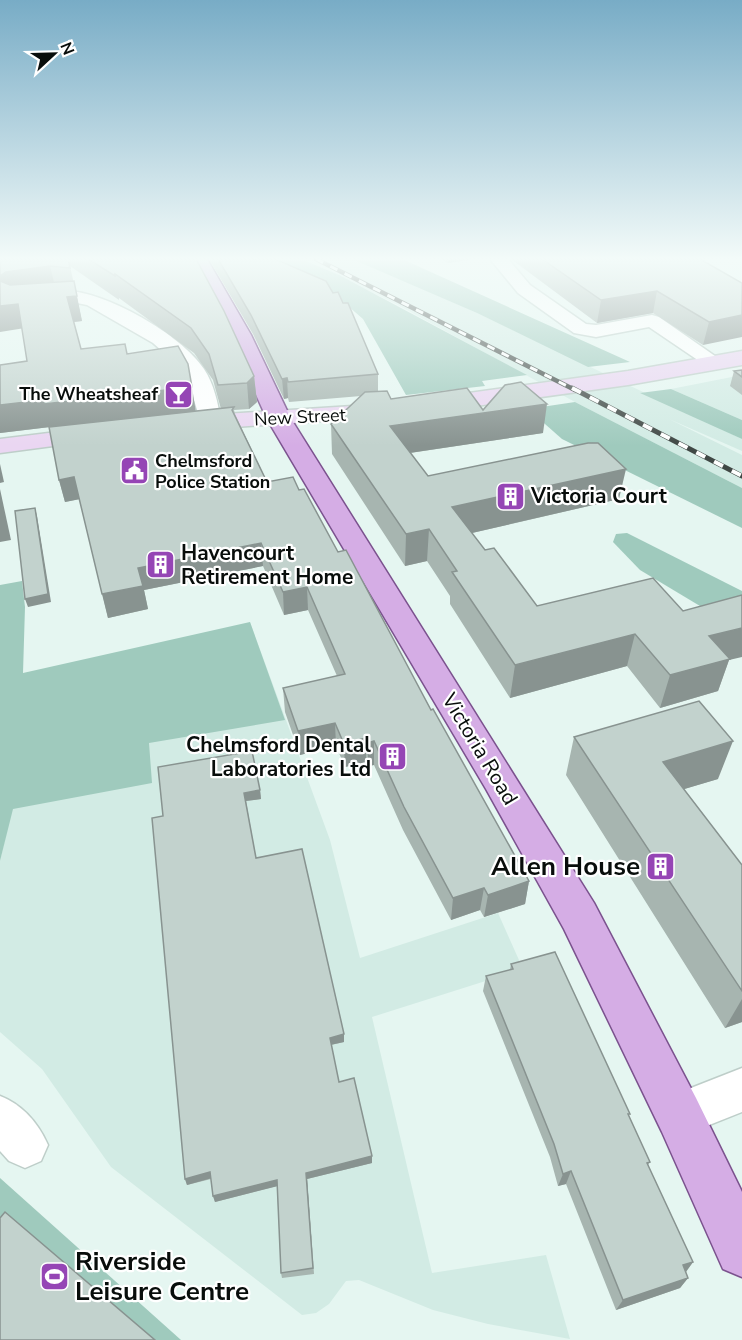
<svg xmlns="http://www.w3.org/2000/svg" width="742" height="1340" font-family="'Nunito Sans',sans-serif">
<rect width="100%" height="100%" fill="#e5f6f1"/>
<g fill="#d2ebe4">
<path d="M301,259H352L371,266L477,313L742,439V451L669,419L742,455V488L575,402L396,304Z"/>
<path d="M742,375V420L671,389Z"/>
<path d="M250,622L330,840L360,958L498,913L523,969L372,1017L432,1273L546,1255L570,1339L488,1324L433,1310L359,1280L346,1281L329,1304L316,1313L302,1315L111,1167L42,1069L0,1032V861L12,809Z"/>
</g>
<g fill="#9fcabd">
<path d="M278,259H301L339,275L527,375L482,381L485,386L406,395L363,319L340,299Z"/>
<path d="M352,259H402L630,362L588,367L477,313Z"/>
<path d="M671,389L742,420V439L640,393Z"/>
<path d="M575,402L742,488V528L562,439L528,409Z"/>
<path d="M627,533L742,591V614L710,612L640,570L613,542L616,534Z"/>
<path d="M22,581L25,607L23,673L250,622L285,720L149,743L152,783L13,809L0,861V585Z"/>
<path d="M0,1178L181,1340H0Z"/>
</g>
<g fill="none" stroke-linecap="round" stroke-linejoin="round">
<defs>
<g id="street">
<path d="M490,259H508L530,285L586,324L596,325L652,315L659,317L725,363L722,367H708L649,327L596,337L574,333L518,293Z"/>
<path d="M66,291C105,291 182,335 204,369C214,384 218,403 221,421L218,426H202L185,371L153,343L87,305L72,302L37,305L28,300L37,295Z"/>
<path d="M742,1068V1112L679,1137L663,1131L657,1115L663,1099Z"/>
<path d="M0,1096C23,1105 38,1123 48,1145L41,1161L25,1168L9,1161L0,1151Z"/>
</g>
<g id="secondary">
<path d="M742,351V365L628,385L433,412L425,410L421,405L425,400L433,398L628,371Z"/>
<path d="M384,404L392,406L396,411L392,416L193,430L184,428L181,423L184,418L193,416Z"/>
<path d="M97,427L106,429L109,434L106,439L0,453V439Z"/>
</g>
<path id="primary" d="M189,259H207L251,335L291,419L594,903L696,1098L742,1192V1277L723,1269L662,1132L564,929L486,789L267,419L229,335Z"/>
</defs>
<use href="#street" stroke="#becec9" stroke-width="3"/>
<use href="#secondary" stroke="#becec9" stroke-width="3"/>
<use href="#primary" stroke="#7b528e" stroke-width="3"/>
<use href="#street" fill="#fff" fill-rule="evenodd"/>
<use href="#secondary" fill="#ead6f2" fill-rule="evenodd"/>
<use href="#primary" fill="#d5ade5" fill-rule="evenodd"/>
<defs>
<path id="rail-far1" d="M316,259L575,390"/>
<path id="rail" d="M572,388L742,476"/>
</defs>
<use href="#rail-far1" stroke="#404845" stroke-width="4.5"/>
<use href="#rail" stroke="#404845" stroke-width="5"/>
<use href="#rail-far1" stroke="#fff" stroke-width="3" stroke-dasharray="8" stroke-linecap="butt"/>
<use href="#rail" stroke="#fff" stroke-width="4" stroke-dasharray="10" stroke-linecap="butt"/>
</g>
<g fill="#a7b5b0" fill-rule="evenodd">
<path d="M0,259H196L254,376L257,402L249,409L234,410L235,414L267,482L299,490L338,552L431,710L529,881L525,904L484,917L480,910L451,920L403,830L374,765L368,766L366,762L345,767L336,746L300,755L285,712L283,688L337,676L308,610L284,615L263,566L144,590L148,609L108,618L80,499L65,502L59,480L50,427L0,433V365L27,361L22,329ZM70,266L119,300V298L194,353L213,380L221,409L195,411L127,354L81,349L74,322L82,321Z"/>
<path d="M209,259H275L378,374V391L391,399L483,410L543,433L410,453L428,476L619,499L472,533L485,550L537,606L729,660L718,691L660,708L627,666L510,698L450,604V596L427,561L405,566L332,454L331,424L361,396L289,402L288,398L284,399L253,334Z"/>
<path d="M442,259H474L448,263Z"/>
<path d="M511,259H700L742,283L703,345L653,313L597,323Z"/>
<path d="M742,370V395L730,386L734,371Z"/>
<path d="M574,737L718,779L684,789L742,865V1022L725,1028L566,775Z"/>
<path d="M260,790L261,799L246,801L256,858L344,1034V1042L331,1045L339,1082L372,1163L307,1179L314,1274L282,1278L281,1273L277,1186L215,1202L213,1196L211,1179L187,1185L185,1179L163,816Z"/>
<path d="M511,964L629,1116L650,1162L648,1165L693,1262L686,1272L688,1278L680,1288L616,1310L566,1184L558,1186L550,1157L483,991L486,976L510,970Z"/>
</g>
<g fill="#889390">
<path d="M448,259H474L448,263Z"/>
<path d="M50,266L56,290L0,297V276L6,272Z"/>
<path d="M657,291L653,313L597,323L601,300Z"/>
<path d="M77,296L82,321L73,322L67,297Z"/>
<path d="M18,304L25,328L0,332V306Z"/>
<path d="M742,315V337L703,345L709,322Z"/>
<path d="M254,376L257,402L249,409L247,383Z"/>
<path d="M287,378L288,398L284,399L282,379Z"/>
<path d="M192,387L196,413L50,427L0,433V405L43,400Z"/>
<path d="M547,404L543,433L389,456L390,426Z"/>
<path d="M0,464L4,482L0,483Z"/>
<path d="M626,469L619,499L450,538L452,507Z"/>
<path d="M74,477L80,499L65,502L59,480Z"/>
<path d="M0,489L11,540L0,542Z"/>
<path d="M35,508L37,516L51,602L28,607L25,599Z"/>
<path d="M429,529L427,561L405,566L406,534Z"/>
<path d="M261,543L263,566L144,590L148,609L108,618L102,594L138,568Z"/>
<path d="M307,587L308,610L284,615L283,592Z"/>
<path d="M742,628V657L729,660L718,691L660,708L670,675L709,636Z"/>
<path d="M635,634L627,666L510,698L515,665Z"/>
<path d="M335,723L336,746L300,755L298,731Z"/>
<path d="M366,738V762L345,767L344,744Z"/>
<path d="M374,741V765L368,766V743Z"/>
<path d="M733,741L718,779L651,799L663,762Z"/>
<path d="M260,790L261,799L245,801L244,793Z"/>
<path d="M529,881L525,904L484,917L488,895Z"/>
<path d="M484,888L480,910L451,920L453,898Z"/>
<path d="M742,999V1022L725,1028Z"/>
<path d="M344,1034V1042L330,1045V1038Z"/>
<path d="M372,1156V1163L307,1179L314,1274L306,1173Z"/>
<path d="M571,1171L566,1184L558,1186L563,1174Z"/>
<path d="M210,1172L212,1178L187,1185L185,1179Z"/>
<path d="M277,1180L278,1186L215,1202L213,1196Z"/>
<path d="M693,1262L685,1273L683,1265Z"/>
<path d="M688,1278L680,1288L616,1310L623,1300Z"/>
</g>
<g fill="#c2d2cd" stroke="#889390" stroke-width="1.5">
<path d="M0,259H68L70,268L50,266L6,272L0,276Z"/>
<path d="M88,259H196L224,311L254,376L247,383L218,385L209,354L191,328L115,274V276Z"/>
<path d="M218,259H275L326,281L333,293L338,292L343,303H348L378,374L288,382L287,378L282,379L251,315Z"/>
<path d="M542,259H700L742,283V315L709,322L657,291L601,300Z"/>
<path d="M0,281L10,285L74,281L77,296L67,297L81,349L125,344L127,354L178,346L188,364L192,387L44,404L43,400L0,405V365L27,361L18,304L0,306Z"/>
<path d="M742,370V377L734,371Z"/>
<path d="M521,382L547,404L390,426L428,476L588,443H598L626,469L452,507L485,550L494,548L537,606L653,578L683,611L742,595V628L709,636L730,659L670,675L635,634L515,665L452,572L457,571L429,529L406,534L331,424L365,392L387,391L391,399L467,388L483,410L505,385Z"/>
<path d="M234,407L232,410L267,482L293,477L299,490L304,489L338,552L346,550L431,710L433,709L529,881L488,895L484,888L453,898L404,807L374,741L368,743L366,738L344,744L335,723L298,731L283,688L345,674L307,587L283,592L261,543L138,568L143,586L102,594L74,477L59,480L49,427Z"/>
<path d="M35,508L48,594L25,599L15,511Z"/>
<path d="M699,701L733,741L663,762L742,865V991L574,737Z"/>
<path d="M252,751L260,790L244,793L256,858L302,849L344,1034L330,1038L339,1082L354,1078L372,1156L306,1173L313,1268L281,1273L277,1180L213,1196L210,1172L185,1179L152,818L163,816L158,767Z"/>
<path d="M555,952L630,1114H628L650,1162L647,1163L693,1262L683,1265L688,1278L623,1300L571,1171L563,1174L554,1144L486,976L513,969L511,964Z"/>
<path d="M5,1212L155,1340H0V1218Z"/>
</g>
<linearGradient id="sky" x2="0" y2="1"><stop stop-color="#78acc6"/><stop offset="0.58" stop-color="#f3fbf9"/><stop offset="1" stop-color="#f3fbf9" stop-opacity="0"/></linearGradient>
<rect width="742" height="446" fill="url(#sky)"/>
<defs>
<symbol id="bar-square" viewBox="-11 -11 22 22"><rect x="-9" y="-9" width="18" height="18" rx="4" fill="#9545b5" stroke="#fff"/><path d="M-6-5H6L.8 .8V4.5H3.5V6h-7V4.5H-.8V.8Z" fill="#fff"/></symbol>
<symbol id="civic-square" viewBox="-11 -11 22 22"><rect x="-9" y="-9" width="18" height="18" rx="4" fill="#9545b5" stroke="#fff"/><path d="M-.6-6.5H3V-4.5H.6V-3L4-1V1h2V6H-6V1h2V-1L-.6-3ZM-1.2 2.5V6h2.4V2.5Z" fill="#fff"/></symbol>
<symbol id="building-square" viewBox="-11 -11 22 22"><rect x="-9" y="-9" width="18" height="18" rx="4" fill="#9545b5" stroke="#fff"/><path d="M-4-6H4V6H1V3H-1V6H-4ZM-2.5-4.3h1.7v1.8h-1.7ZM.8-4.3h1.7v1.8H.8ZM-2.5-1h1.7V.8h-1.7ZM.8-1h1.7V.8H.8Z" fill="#fff"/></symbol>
<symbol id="stadium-square" viewBox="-11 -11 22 22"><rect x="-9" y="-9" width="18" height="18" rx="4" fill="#9545b5" stroke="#fff"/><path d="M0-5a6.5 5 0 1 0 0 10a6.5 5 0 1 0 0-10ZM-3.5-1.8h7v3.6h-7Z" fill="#fff"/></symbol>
</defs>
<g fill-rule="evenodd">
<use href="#bar-square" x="162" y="378" width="33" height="33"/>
<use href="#civic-square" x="118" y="454" width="33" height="33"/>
<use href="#building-square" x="494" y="480" width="33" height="33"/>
<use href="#building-square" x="144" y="548" width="33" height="33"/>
<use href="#building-square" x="376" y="740" width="33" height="33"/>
<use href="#building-square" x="644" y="850" width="33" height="33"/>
<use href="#stadium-square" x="38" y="1260" width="33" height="33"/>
</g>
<g text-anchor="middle" stroke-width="4.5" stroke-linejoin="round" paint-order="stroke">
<g font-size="18" font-weight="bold" fill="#080d0b" stroke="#fff" text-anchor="end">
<text x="158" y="400">The Wheatsheaf</text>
<text x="155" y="467" text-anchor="start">Chelmsford<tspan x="155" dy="21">Police Station</tspan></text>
</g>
<g font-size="18" fill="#080d0b" stroke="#fff">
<text transform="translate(300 417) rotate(-3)" y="6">New Street</text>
</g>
<g font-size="21" font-weight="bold" fill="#080d0b" stroke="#fff" text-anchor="start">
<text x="531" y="503">Victoria Court</text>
<text x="181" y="560">Havencourt<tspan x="181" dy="24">Retirement Home</tspan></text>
<text x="371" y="752" text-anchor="end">Chelmsford Dental<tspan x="371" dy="24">Laboratories Ltd</tspan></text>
</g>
<g font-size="21" fill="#080d0b" stroke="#fff">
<text transform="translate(480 749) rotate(59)" y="7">Victoria Road</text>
</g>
<g font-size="26" font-weight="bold" fill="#080d0b" stroke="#fff" text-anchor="end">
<text x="640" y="875">Allen House</text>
<text x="75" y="1270" text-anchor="start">Riverside<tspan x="75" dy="30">Leisure Centre</tspan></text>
</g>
</g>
<g transform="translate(54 54) rotate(68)" stroke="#ffffff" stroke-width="4.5" paint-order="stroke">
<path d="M0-4.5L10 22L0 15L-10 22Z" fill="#080d0b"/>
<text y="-9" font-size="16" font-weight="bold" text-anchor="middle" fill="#080d0b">N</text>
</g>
</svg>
